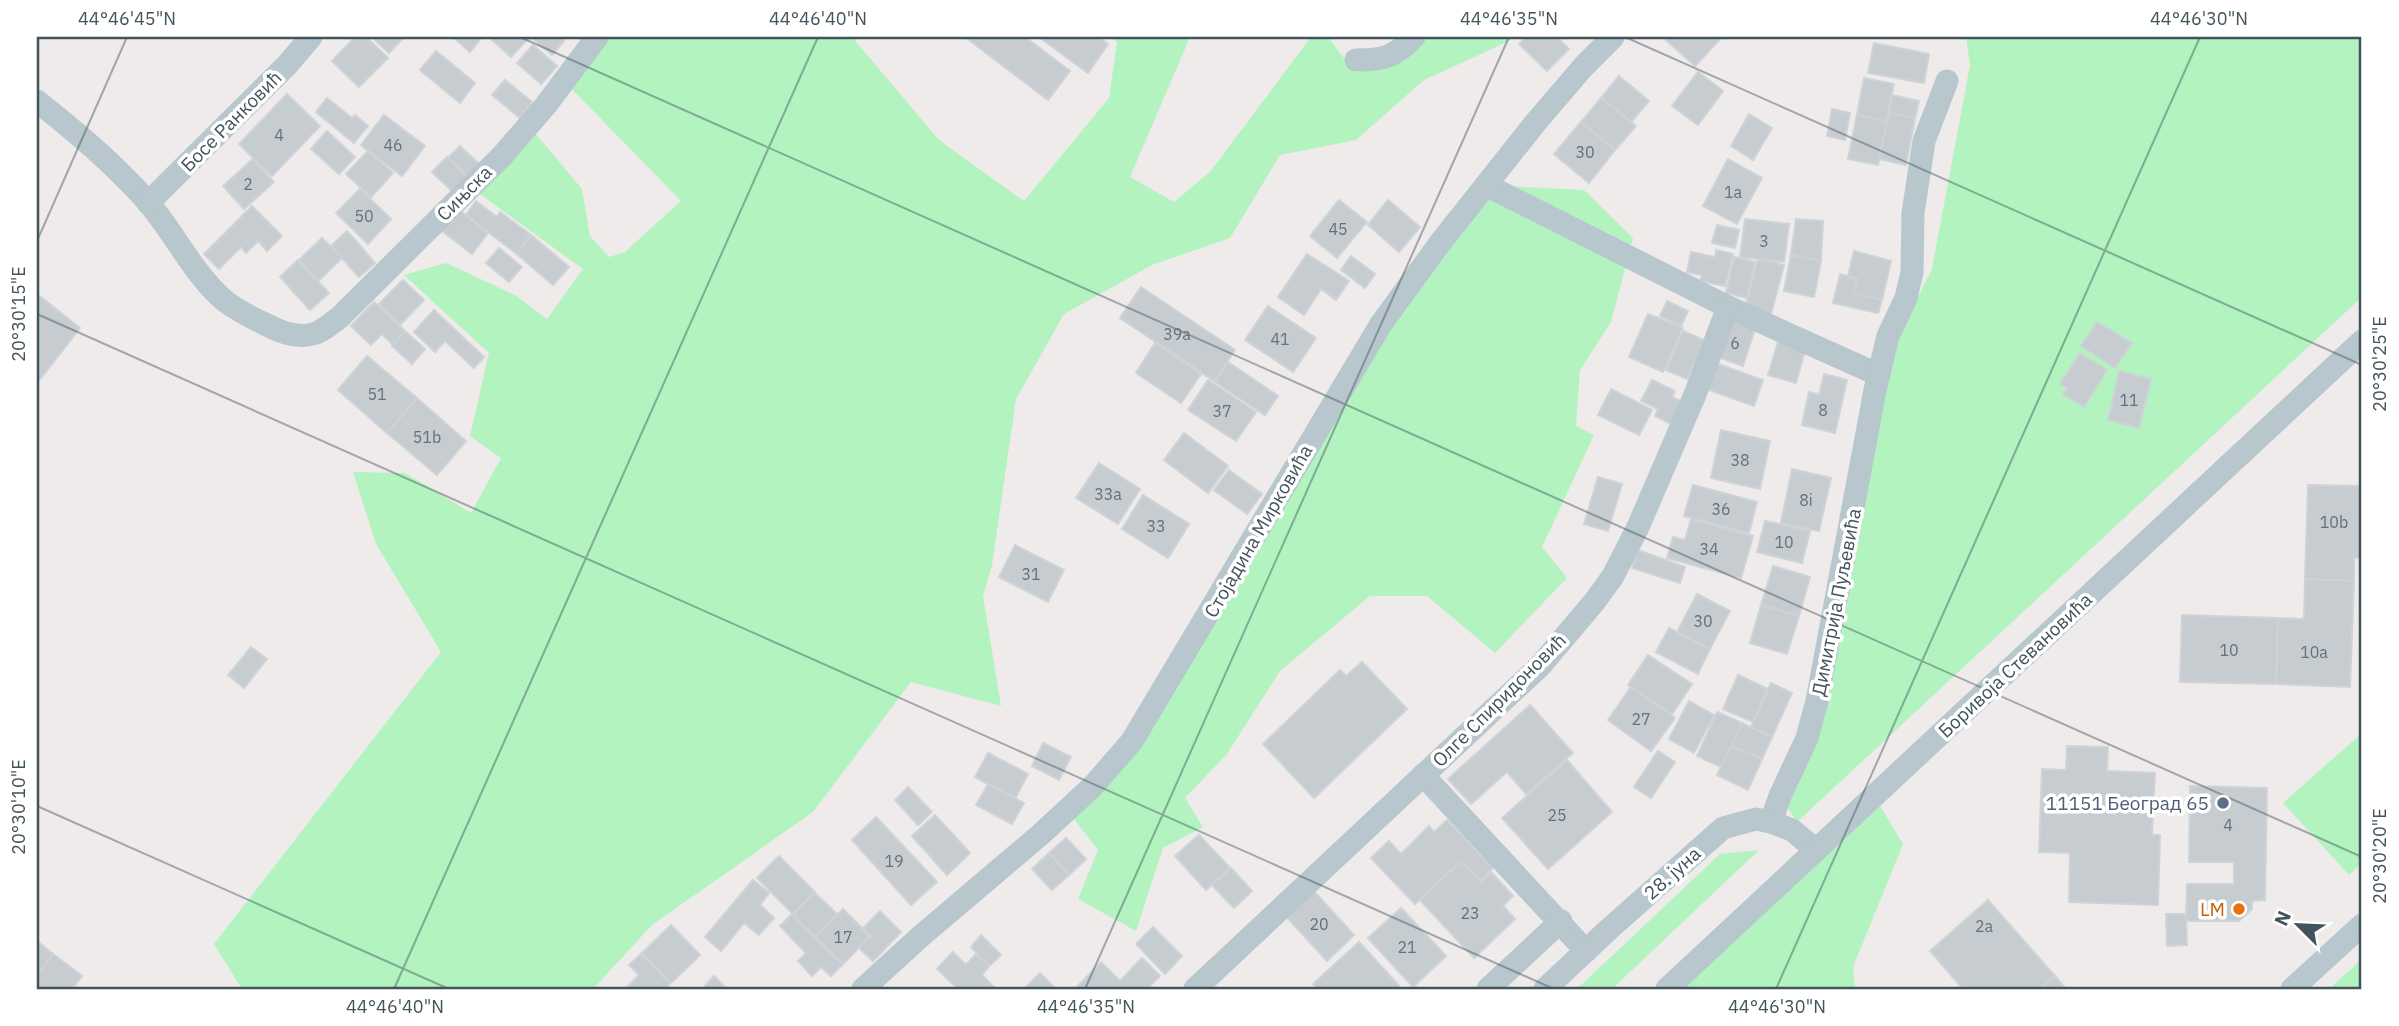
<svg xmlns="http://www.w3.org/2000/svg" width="2399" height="1026" font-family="'IBM Plex Sans',sans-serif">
<rect width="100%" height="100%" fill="#efebeb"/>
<g fill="#b2f3c0">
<path d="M597,37H852L939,140L1024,201L1109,98L1117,42L1111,37H1190L1130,177L1174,202L1210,172L1311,37H1328L1355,73L1393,55L1415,37H1513L1509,41L1424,80L1356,140L1280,155L1230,238L1152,265L1064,314L1016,399L992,565L983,596L1001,706L911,682L813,812L652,925L593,989H242L214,944L441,652L376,544L353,472L405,473L471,513L501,458L470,436L489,353L404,275L446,263L515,295L547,319L583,269L470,187L529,126L582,189L590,236L609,257L625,252L681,201L563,80Z"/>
<path d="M1966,37H2362V297L1797,822L1780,796L1795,767L1879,375L1932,269L1970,65Z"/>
<path d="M1486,185L1584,190L1633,238L1611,322L1580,370L1576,426L1594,435L1542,547L1567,578L1495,653L1427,596H1370L1280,671L1227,754L1185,798L1203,827L1163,848L1136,931L1078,899L1098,850L1067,810L1132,741L1241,554Z"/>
<path d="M2362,733V863L2349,875L2283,803Z"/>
<path d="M1874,796L1903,844L1853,967L1855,989H1667Z"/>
<path d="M1759,850L1612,989H1577L1720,854Z"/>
<path d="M2362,959V989H2329Z"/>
</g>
<g fill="#c7ccd1" stroke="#ced3d8" stroke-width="2">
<path d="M355,37H366L388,58L359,87L332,61Z"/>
<path d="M372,37H404L389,53Z"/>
<path d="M457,37H482L470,52L455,39Z"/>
<path d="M489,37H523L527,40L511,57Z"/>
<path d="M531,37H559L564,41L552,55Z"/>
<path d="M965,37H1025L1070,71L1048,100Z"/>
<path d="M1039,37H1098L1108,44L1088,73Z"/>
<path d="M1526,37H1557L1569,49L1547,71L1519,44Z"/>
<path d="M1669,37H1722L1695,66L1666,40Z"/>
<path d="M1874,43L1929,54L1924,83L1868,73Z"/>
<path d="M533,45L557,66L541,84L517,63Z"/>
<path d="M436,51L475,83L460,103L420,70Z"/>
<path d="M1698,72L1723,91L1698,125L1672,106Z"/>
<path d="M1619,76L1649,101L1631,122L1601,98Z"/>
<path d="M1864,78L1894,84L1887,121L1857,115Z"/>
<path d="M505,80L532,102L520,118L492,95Z"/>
<path d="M287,94L320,126L272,176L239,144Z"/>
<path d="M1892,95L1919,101L1915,118L1889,113Z"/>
<path d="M327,98L352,118L355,115L368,126L354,143L316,112Z"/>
<path d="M1601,98L1636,126L1615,150L1581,122Z"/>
<path d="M1832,109L1850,113L1845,140L1827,136Z"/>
<path d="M1889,113L1915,118L1906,165L1879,159Z"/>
<path d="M1749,114L1772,128L1753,160L1731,146Z"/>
<path d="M384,115L425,146L402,176L361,145Z"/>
<path d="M1857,115L1887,121L1878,165L1848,159Z"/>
<path d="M1581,122L1615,150L1589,183L1554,154Z"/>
<path d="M327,131L355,157L339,174L311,149Z"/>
<path d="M460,146L479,164L467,176L448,158Z"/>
<path d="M368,151L393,173L371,197L346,174Z"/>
<path d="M447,157L468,178L454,193L432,172Z"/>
<path d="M253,159L274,182L244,209L223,186Z"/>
<path d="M1728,159L1762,178L1737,224L1703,206Z"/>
<path d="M360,189L391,219L368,244L336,213Z"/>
<path d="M1339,200L1367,222L1337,258L1310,236Z"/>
<path d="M1388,200L1420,227L1399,252L1368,225Z"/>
<path d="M476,201L497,217L500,212L531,235L517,254L466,215Z"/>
<path d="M252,206L282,236L267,251L258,241L246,253L241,247L219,269L204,254Z"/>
<path d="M454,206L488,233L472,254L437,227Z"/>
<path d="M1745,219L1789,224L1784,262L1740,257Z"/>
<path d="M1796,219L1823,221L1821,261L1791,255Z"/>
<path d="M1717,225L1739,230L1735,248L1712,243Z"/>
<path d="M347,231L375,263L359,277L331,246Z"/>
<path d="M531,235L569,267L553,285L517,254Z"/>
<path d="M322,238L342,258L318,281L299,260Z"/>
<path d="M499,248L522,267L509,282L486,263Z"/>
<path d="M1716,250L1733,254L1725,286L1700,281L1702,275L1687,272L1691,252L1715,257Z"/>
<path d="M1854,251L1891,261L1882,300L1853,293L1857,279L1848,276Z"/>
<path d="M1307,254L1349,281L1336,300L1321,289L1304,315L1278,297Z"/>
<path d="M1791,255L1821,261L1814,297L1784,291Z"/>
<path d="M1351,256L1375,274L1365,288L1341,270Z"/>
<path d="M1734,257L1755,262L1747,298L1726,293Z"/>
<path d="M1758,259L1784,265L1771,314L1745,308Z"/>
<path d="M298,260L329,293L310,310L280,277Z"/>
<path d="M1840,274L1857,279L1853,293L1882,300L1878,313L1833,303Z"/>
<path d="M403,280L424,300L400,325L379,304Z"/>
<path d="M1141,287L1235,350L1214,381L1120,318Z"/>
<path d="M37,294L80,328L37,383Z"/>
<path d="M1667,301L1688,311L1681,326L1660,316Z"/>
<path d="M374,302L405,331L393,345L382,334L371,345L351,326Z"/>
<path d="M1268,306L1316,338L1293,372L1245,340Z"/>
<path d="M434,310L484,357L474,368L445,341L435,352L414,332Z"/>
<path d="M1648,314L1683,328L1663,372L1629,357Z"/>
<path d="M1727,320L1755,329L1743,366L1715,356Z"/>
<path d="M2097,322L2132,343L2115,368L2081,346Z"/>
<path d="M405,331L425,349L412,364L392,346Z"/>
<path d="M1683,331L1704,340L1687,379L1666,370Z"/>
<path d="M1778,342L1805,350L1796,383L1768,375Z"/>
<path d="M1155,343L1201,374L1181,403L1136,373Z"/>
<path d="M2080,353L2107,370L2084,407L2063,394L2067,388L2060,384Z"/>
<path d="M367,356L417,398L387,433L338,390Z"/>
<path d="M1228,362L1278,396L1265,415L1215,382Z"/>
<path d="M1715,363L1763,380L1754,406L1706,389Z"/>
<path d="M2119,371L2151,379L2139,428L2108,420Z"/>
<path d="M1824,374L1847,380L1835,433L1802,425L1809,392L1819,395Z"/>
<path d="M1208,380L1256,412L1236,441L1188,410Z"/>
<path d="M1652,380L1675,391L1672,397L1686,403L1675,426L1655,416L1658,409L1641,401Z"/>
<path d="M1611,389L1652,410L1639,435L1598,415Z"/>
<path d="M417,398L466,441L437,475L387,433Z"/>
<path d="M1721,430L1770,441L1760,489L1711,478Z"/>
<path d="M1184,433L1228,466L1208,493L1164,460Z"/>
<path d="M1099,463L1140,489L1118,524L1076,498Z"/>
<path d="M1792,469L1831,478L1819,531L1781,523Z"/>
<path d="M1229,470L1262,494L1247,514L1214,490Z"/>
<path d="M1598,477L1622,484L1608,531L1584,524Z"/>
<path d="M1693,485L1757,502L1749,533L1684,516Z"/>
<path d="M2308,485L2362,486V558H2354V581L2305,579Z"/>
<path d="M1143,495L1189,524L1168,558L1122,529Z"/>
<path d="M1691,519L1753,536L1741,578L1667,558L1673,537L1685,540Z"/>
<path d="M1765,521L1810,531L1802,563L1757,552Z"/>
<path d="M1015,545L1064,570L1048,602L999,577Z"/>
<path d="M1638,550L1685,567L1680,583L1632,568Z"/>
<path d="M1773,566L1810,577L1799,616L1761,605Z"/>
<path d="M2305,579L2354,581L2350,687L2276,684L2278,618L2304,619Z"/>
<path d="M1697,594L1730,611L1710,649L1677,632Z"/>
<path d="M1761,605L1799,616L1787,654L1750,643Z"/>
<path d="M2182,615L2278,618L2276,684L2180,682Z"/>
<path d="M1669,628L1710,649L1698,674L1656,652Z"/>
<path d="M251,647L267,659L244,688L228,675Z"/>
<path d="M1648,655L1692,684L1672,714L1628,685Z"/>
<path d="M1362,662L1407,709L1314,798L1263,744L1340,670L1346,676Z"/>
<path d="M1738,675L1768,689L1753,722L1723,709Z"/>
<path d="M1771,683L1792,693L1772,737L1751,727Z"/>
<path d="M1631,687L1675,718L1651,751L1608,720Z"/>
<path d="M1689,701L1714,715L1694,753L1669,739Z"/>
<path d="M1530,705L1573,753L1526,794L1507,772L1471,804L1448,779Z"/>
<path d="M1717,712L1742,723L1721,767L1697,756Z"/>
<path d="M1742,723L1772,737L1762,759L1731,746Z"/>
<path d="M1043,743L1071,757L1059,780L1032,766Z"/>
<path d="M1731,746L1762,759L1748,790L1717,775Z"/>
<path d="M2067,746L2108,747L2107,771L2155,773L2152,835H2160L2158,905L2069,902L2070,853L2039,852L2042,769L2066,770Z"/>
<path d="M1658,751L1675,762L1651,798L1634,787Z"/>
<path d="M988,753L1028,774L1015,799L975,777Z"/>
<path d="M1567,760L1612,812L1548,869L1502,818Z"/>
<path d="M988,784L1024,803L1012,824L976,805Z"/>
<path d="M2190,786L2267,788L2265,900L2252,901V909L2239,921H2186L2187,884H2234V862H2189Z"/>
<path d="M908,787L932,812L918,825L895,800Z"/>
<path d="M935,815L970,853L947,875L912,836Z"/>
<path d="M876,817L937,882L911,905L852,840Z"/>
<path d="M1447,820L1493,868L1480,881L1461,861L1415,904L1371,858L1389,841L1401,854L1429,826L1434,832Z"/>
<path d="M1199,835L1230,868L1206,890L1175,856Z"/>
<path d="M1066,838L1086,859L1069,875L1049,853Z"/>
<path d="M1049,853L1069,875L1052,890L1032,869Z"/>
<path d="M779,856L815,892L793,914L757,878Z"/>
<path d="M1461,861L1481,882L1491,872L1513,896L1503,906L1515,919L1474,958L1420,900Z"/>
<path d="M1231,868L1252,891L1234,908L1212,885Z"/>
<path d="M753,880L769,893L760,905L774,918L759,935L744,923L721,951L705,937Z"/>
<path d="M1311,888L1354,935L1327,961L1284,914Z"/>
<path d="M815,893L837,914L815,937L793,915Z"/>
<path d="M1988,900L2055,976L2041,989H1963L1930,951Z"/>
<path d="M1401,908L1446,956L1413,987L1368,938Z"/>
<path d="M843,909L870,936L843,964L815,937Z"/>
<path d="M880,911L901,932L873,961L859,948L871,936L863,928Z"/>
<path d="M792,914L842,965L831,976L821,967L812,976L798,961L806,953L780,926Z"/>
<path d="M2166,914H2186L2187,945L2167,946Z"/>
<path d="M671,925L700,955L671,983L642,953Z"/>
<path d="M1153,927L1182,956L1165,974L1136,944Z"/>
<path d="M981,935L1001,955L989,966L971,947Z"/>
<path d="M37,941L53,954L37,976Z"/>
<path d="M1359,942L1402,989H1318L1313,984Z"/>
<path d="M953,952L966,965L976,954L989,966L982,975L996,989H958L937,969Z"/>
<path d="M53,954L82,976L72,989H37V976Z"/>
<path d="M641,954L670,984L665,989H625L639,975L629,965Z"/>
<path d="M1142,958L1160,976L1147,989H1082L1078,986L1101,962L1120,981Z"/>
<path d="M1040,973L1056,989H1024Z"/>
<path d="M714,976L727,989H702Z"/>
<path d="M2055,976L2066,989H2041Z"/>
</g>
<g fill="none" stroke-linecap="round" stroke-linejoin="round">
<g stroke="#b7c7cd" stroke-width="23">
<path d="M1356,60C1384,60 1394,57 1414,37"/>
<path d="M37,101C76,132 113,163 147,201C174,232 193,274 225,301C238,311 252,318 267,325C280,332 298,338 313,334C322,332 332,323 340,317L502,156L546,105L597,37"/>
<path d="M1486,185L1728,307L1879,375"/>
<path d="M148,203L287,65L311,37"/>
<path d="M1423,775L1586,951"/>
<path d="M1771,822L1780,796L1807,738L1817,701L1875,390L1888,336L1906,298L1912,272L1913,213L1924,141L1947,81"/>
<path d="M863,989L921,936L1040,835L1093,786L1132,741L1381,324L1440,243L1536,122L1584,66L1613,37"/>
<path d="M1195,989L1540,666L1595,601L1613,576L1638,527L1694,397L1728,307"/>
<path d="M1488,989L1561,921"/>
<path d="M1545,989L1608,930L1723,828L1756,819L1771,822L1792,830L1816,850"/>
<path d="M1667,989L2362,341"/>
<path d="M2292,989L2362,925"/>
</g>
</g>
<path fill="none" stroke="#42535b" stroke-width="2" stroke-opacity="0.45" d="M520,37L2362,857M1625,37L2362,365M37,241L127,37M37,314L1554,989M37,806L449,989M394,989L818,37M1085,989L1509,37M1776,989L2200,37"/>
<circle fill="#5c6f8a" stroke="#fff" stroke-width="2.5" cx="2223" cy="803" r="7"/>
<circle fill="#e8710a" stroke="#fff" stroke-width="2.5" cx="2239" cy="909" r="7"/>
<g text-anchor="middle" stroke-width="7" stroke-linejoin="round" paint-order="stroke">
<g font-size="16" fill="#637178">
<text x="279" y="141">4</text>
<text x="393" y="151">46</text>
<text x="1585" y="158">30</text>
<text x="248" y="190">2</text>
<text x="1733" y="198">1a</text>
<text x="364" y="222">50</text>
<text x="1338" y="235">45</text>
<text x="1764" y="247">3</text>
<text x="1177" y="340">39a</text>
<text x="1280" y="345">41</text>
<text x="1735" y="349">6</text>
<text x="377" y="400">51</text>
<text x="2129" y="406">11</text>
<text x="1823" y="416">8</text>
<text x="1222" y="417">37</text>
<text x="427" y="443">51b</text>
<text x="1740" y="466">38</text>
<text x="1108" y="500">33a</text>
<text x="1806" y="506">8i</text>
<text x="1721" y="515">36</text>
<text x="2334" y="528">10b</text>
<text x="1156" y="532">33</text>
<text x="1784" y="548">10</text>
<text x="1709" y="555">34</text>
<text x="1031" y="580">31</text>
<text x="1703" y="627">30</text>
<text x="2229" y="656">10</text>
<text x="2314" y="658">10a</text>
<text x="1641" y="725">27</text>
<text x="1557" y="821">25</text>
<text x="2228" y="831">4</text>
<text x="894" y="867">19</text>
<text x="1470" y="919">23</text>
<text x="1319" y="930">20</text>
<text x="1984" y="932">2a</text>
<text x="843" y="943">17</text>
<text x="1407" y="953">21</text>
</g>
<g font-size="19" fill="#42535b" stroke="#fff">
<text transform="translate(231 121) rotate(-45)" y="7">Босе Ранковић</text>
<text transform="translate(464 193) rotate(-45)" y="7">Сињска</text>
<text transform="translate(1258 531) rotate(-60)" y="7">Стојадина Мирковића</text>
<text transform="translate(1836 602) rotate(-79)" y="7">Димитрија Пуљевића</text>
<text transform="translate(2015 665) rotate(-43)" y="7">Боривоја Стевановића</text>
<text transform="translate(1499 700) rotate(-45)" y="7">Олге Спиридоновић</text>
<text transform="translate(1672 873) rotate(-42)" y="7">28. јуна</text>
</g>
<g font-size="19" fill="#4e5e75" stroke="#fff" text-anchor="end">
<text x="2209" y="810">11151 Београд 65</text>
</g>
<g font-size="19" fill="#c56008" stroke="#fff" text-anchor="end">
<text x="2225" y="916">LM</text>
</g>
</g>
<rect width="2399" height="1026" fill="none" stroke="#ffffff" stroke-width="77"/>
<g transform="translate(2298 925) rotate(294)" stroke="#ffffff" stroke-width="5" paint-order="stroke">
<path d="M0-5L12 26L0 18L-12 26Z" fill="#42535b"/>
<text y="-10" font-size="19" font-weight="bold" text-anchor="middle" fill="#42535b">N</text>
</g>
<rect x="38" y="38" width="2322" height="950" fill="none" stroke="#42535b" stroke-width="2.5"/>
<g font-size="18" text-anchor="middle" fill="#42535b">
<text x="127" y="25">44°46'45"N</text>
<text x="818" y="25">44°46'40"N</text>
<text x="1509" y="25">44°46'35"N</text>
<text x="2199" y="25">44°46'30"N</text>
<text transform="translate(19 314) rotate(-90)" y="6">20°30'15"E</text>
<text transform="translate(2380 364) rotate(-90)" y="6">20°30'25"E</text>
<text transform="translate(19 807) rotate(-90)" y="6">20°30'10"E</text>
<text transform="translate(2380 856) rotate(-90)" y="6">20°30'20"E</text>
<text x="395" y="1013">44°46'40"N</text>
<text x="1086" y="1013">44°46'35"N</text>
<text x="1777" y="1013">44°46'30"N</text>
</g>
</svg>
